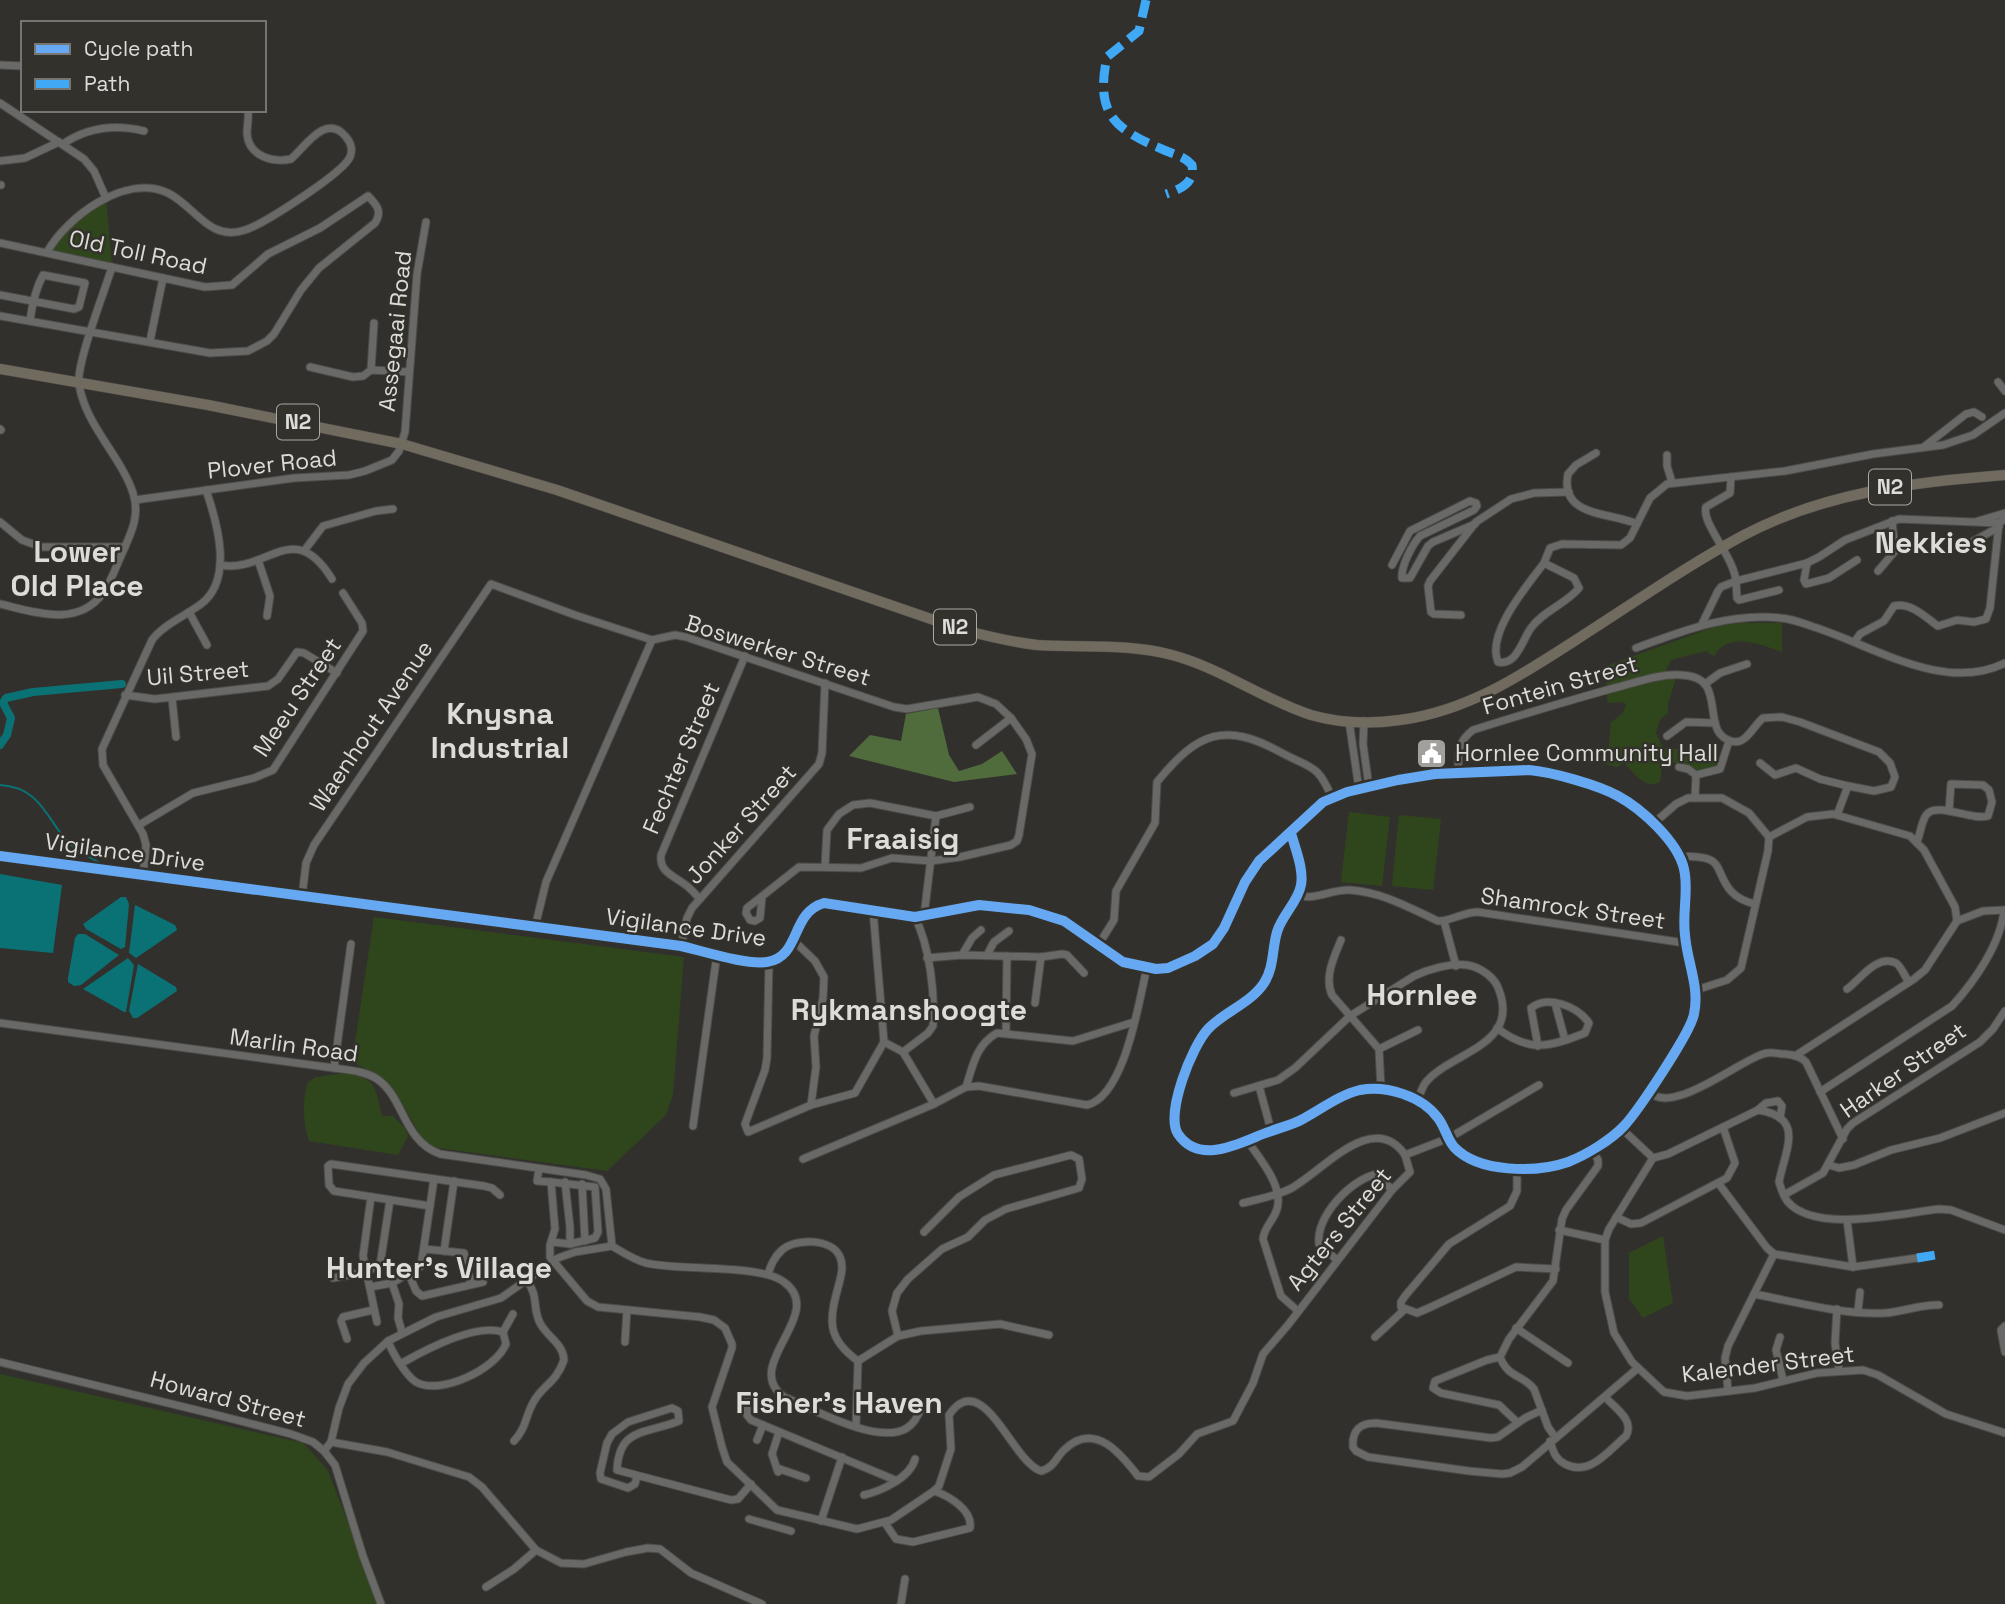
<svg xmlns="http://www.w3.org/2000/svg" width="2005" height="1604" font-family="'Space Grotesk',sans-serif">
<rect width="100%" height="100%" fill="#32302d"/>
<g fill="#2f461d">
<path d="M106,199L112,266L48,251L71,223Z"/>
<path d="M1740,623H1782V652C1761,644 1727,631 1714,656L1706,651L1671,660L1665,672L1667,677L1676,678L1668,703V713L1660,720L1656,733L1663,748C1682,750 1707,748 1718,767L1697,772C1685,766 1676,760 1662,764L1660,782C1644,790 1635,773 1624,763L1617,767L1607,765L1611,722L1622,714L1626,705L1624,702L1609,703L1607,699L1606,666L1714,627Z"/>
<path d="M1349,812L1390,817L1382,886L1341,882Z"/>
<path d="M1399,815L1441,819L1433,890L1392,886Z"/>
<path d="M374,917L684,957L673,1094L666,1115L607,1171L431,1147L424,1143C405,1107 391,1078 352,1062Z"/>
<path d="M345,1073C377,1078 375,1087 382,1116H393L405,1128L408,1136L398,1155L309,1141C303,1124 302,1099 308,1082L316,1077Z"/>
<path d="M1663,1236L1673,1303L1643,1318L1629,1299V1253Z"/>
<path d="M0,1374L303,1443L327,1469L380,1604H0Z"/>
</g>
<path fill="#506c3c" d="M938,708L949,755L959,771L982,764L1002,751L1017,774L954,782L849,756L870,735L901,741L906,714Z"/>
<g fill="#0a7274">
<path d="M0,874L62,885L53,953L0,948Z"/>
<path d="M121,897H126L129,904L125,947L121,949L86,929L83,924Z"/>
<path d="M135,905L175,925L177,930L136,958L129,953Z"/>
<path d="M78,934H85L119,955L81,985L74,986L68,982V978L75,938Z"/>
<path d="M128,958L134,965L126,1012H124L83,989Z"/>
<path d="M138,964L176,987L177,991L137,1018H133L129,1011Z"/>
</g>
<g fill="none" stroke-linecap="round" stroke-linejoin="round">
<path stroke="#0a7274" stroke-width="2" d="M0,785C37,787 45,813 64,838C74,849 87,856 100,863"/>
<path stroke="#0a7274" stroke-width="8" d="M0,745L7,735L11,718L3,703L6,698L33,692L122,684"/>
<defs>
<g id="minor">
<path d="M0,65L23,66"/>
<path d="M0,103L84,159L94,171L106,198"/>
<path d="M63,144C88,127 115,124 144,131"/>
<path d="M0,161L25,158L59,142"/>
<path d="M0,185H1"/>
<path d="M0,243L205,287L232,285L268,254L320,228L368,196C376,204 383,211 375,223L319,268L301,290L274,334L267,341L248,351L210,353L0,316"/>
<path d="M47,252C67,217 125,173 168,193C196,207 209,242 245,230C264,224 343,173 350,157C353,150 351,143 346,137C326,112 305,147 291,159C272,163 249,156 247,134C247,126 249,118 248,110"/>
<path d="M0,295L74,309L79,307L85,283L43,275C36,288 32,306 30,320"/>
<path d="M150,341L163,278"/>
<path d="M310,367L353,377L363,376L371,370L409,372"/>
<path d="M371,370L374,323"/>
<path d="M1998,382L2005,391"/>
<path d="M0,429L1,430"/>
<path d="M1925,446L1966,414L1974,412L1982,417"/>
<path d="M1596,453L1576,465L1568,474C1559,518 1612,512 1637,524"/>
<path d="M1667,455V466L1672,482"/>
<path d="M135,500L294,478L349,475L365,471L392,460L399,451L405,432L417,274L426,222"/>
<path d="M1978,521L2005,513"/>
<path d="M0,522L22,540L41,547H125"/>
<path d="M1961,548L1999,527"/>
<path d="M304,551L323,526L376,511L393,509"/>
<path d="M258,560L270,596L267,616"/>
<path d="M1544,563C1527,586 1486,633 1498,662C1517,666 1522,640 1531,628C1543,611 1566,604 1579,588L1574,578L1544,563L1550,548L1562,544L1621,545L1630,538L1650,498L1667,484L1785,471L1873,454L1943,445L1973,435L2005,413"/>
<path d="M1807,563L1804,580L1806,584L1829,578L1857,560"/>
<path d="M220,565C267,574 293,516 332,579"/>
<path d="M1392,565L1410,531L1470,501L1476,503L1477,506L1474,510L1420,536C1412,545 1401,566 1402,578H1410L1428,546L1433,542L1475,524"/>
<path d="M1878,571L1895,551L1892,521"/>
<path d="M1779,590L1739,600L1737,598L1736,581L1807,563L1819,557L1845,540L1899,519L1999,523"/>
<path d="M0,604C34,612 78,628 103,593C112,580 117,564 124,549C132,531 140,514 133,493C121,456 85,425 79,384C76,364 105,290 112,267"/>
<path d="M189,612L207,645"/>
<path d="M1461,615L1434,614L1431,612L1428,586L1430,581L1476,522L1511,499L1534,493L1569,492"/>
<path d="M1702,624L1718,591L1721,587L1736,581C1734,557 1701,523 1706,507L1730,493L1731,477"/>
<path d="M1855,641L1860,634L1884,621L1894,606C1911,602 1925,617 1938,626L1957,620L1974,622L1986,619L1990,608L1999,523L2005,519"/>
<path d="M1636,648C1682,631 1730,612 1781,618C1793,619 1805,624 1817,628C1875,647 1945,693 2005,663"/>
<path d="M1705,684L1720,673L1747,664"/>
<path d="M125,695L155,699L268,686L278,679L297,652L304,653L337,673"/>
<path d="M172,698L176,737"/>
<path d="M1349,721L1359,789"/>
<path d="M1364,721L1363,744L1369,787"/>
<path d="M1667,736L1686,722L1715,723"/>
<path d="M976,745L1011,718"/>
<path d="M1679,767L1688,769L1696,775"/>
<path d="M1458,774C1459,754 1456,743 1473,730C1521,715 1570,700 1618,687C1637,682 1662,673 1682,675C1717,677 1709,703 1716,726C1719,738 1735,747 1745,738C1752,732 1756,724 1763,718L1782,717L1800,722L1879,752L1890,763L1895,777L1891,787L1874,791L1848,786L1820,779L1796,768L1775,775L1760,763"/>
<path d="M1695,797L1696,775L1720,769L1729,741"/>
<path d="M1837,815L1848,786"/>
<path d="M1653,824L1676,804L1688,798H1722L1749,813L1769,837"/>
<path d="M139,825L193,793L254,778L273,770L363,631L362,623L343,593"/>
<path d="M1769,837L1807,817L1833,814L1910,836L1924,850L1955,907L1957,921"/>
<path d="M1917,841C1921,833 1921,821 1927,814C1937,802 1973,821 1988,816L1992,802L1989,790L1983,785L1951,784L1949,811"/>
<path d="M0,856L681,946C703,951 745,965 767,962C801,957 790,913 824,903L915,917L979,905L1029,910L1064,921L1123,962L1156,969L1168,968L1195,956L1213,944L1224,928L1245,882L1259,861L1323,802L1347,792L1398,780L1435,774L1529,770C1552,772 1598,785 1618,796C1642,809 1678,842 1684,869C1689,890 1682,913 1685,935C1687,962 1700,987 1694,1014C1691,1032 1638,1111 1624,1126C1611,1140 1586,1155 1568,1162C1537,1173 1478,1173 1454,1147C1447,1139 1445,1127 1438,1118C1422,1096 1386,1085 1360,1090C1339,1095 1320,1110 1301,1120C1289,1126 1275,1129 1263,1134C1238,1144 1199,1165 1178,1134C1165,1114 1192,1046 1208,1029C1224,1012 1251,1003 1264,983C1274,968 1272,949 1277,932C1282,915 1298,902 1301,885C1304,869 1295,848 1291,833"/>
<path d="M1679,856C1688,857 1700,856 1708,859C1726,864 1716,895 1755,904"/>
<path d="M825,866L827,830L839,814L853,805L870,803L936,816L970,807"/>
<path d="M143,877L146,845L143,834L103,765L102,749L152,640C163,625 185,616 201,604C234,579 217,522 206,490"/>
<path d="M1297,895C1316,901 1331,889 1350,890C1382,892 1410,908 1438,921C1449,922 1463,912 1478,912L1685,943"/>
<path d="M302,897L306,863L314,845L491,584L575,615L652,640L675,635L686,637L894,707L907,709L978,697L996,704L1011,718L1026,739L1032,754L1019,835L1017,841L1011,845L960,857L931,861L892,858L861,868L799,867L747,908L746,913L750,920L755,921L760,918L762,897"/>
<path d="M700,899C696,895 692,890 687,886C675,876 659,873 661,855L745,656"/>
<path d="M873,910L884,1042"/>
<path d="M924,916L936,816"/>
<path d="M1444,921L1456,966"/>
<path d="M535,927L546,882L652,640"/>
<path d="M793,940L815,961L824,977L823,998L814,1036L816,1067L811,1105"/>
<path d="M1341,940C1334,957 1324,977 1332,995L1379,1049L1381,1089"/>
<path d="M1099,944L1114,920L1116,891L1155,823L1157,782C1198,732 1224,721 1282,753C1312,769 1318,764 1332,798"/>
<path d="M681,946L687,918L692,908L819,764L822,753L825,683"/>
<path d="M962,955L972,938L981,930"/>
<path d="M987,955L994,942L1009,931"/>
<path d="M927,958L962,955L1041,957L1062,954L1067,955L1084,973"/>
<path d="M769,962L767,1058L765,1070L745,1124L748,1132L811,1105L855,1093L884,1042"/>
<path d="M1847,989C1858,982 1877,953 1896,963C1901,966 1905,977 1909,982"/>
<path d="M1696,990L1727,980L1741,968L1768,851L1769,837"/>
<path d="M1035,1003L1041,957"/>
<path d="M1555,1003L1565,1040"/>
<path d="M0,1023L334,1068C348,1070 365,1071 377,1079C404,1097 403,1141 440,1154L586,1175L600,1179L606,1189L612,1246"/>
<path d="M1497,1028C1529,1053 1550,1047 1585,1033L1589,1023C1578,1007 1548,994 1531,1008L1538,1046"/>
<path d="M1006,1032L1007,956"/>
<path d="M884,1042L903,1052"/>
<path d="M1379,1049L1418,1030"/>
<path d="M903,1052L928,1033L933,1026C935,992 930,948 915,917"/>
<path d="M903,1052L934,1104"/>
<path d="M1795,1056L1914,979L1925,970L1957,921L1983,911L2005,910"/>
<path d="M334,1068L351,944"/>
<path d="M1259,1086L1271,1130"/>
<path d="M966,1087L979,1086L1087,1105C1125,1096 1139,1001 1147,967"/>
<path d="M1648,1091C1671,1117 1737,1062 1763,1054C1770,1051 1778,1054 1785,1054C1794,1055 1800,1056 1806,1062L1843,1139"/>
<path d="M1820,1092L1952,1006C1975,981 2001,943 2004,910"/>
<path d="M1234,1093L1278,1080L1295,1068L1350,1016L1414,976C1429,969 1450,963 1467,965C1480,967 1495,977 1499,990C1520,1046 1451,1052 1426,1082C1422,1087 1420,1095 1417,1101"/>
<path d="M1758,1110L1766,1103L1778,1101L1782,1106L1780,1118"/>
<path d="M693,1126L717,954"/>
<path d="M1622,1129L1653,1158"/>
<path d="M1247,1140C1259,1158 1284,1186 1277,1209C1274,1220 1264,1227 1263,1239L1281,1296L1298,1311"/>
<path d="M1653,1158L1609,1229L1605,1240V1292L1614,1333L1632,1362L1664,1392L1687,1396L1755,1388L1817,1373L1863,1370L1878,1375L1946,1414L2005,1433"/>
<path d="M1653,1158L1668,1154L1758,1110C1806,1117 1785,1150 1779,1182C1781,1188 1783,1196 1788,1202C1816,1234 1901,1213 1939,1209L1951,1210L2005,1230"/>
<path d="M803,1159L934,1104L966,1087C973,1065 976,1045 997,1033L1073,1041L1134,1022"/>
<path d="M1829,1165L1839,1168L1854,1165L1891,1150L1940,1138L2005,1113"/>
<path d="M1517,1168V1191L1510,1206L1449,1244L1405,1296L1401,1302V1307L1417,1313L1431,1307L1516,1267L1556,1269"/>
<path d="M539,1169L537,1181L551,1182"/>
<path d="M565,1182L570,1227V1244"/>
<path d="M582,1184L585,1241"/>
<path d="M1719,1184L1767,1248L1774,1254"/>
<path d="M1784,1195L1823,1173L1847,1129L1853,1123L1980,1042L1993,1029L2005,1011"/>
<path d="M371,1197L363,1256L377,1322"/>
<path d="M1243,1203C1258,1199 1276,1196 1290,1189C1321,1173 1373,1108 1405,1155L1449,1138L1539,1085"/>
<path d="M430,1206L334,1191L329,1185L328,1166L331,1164L484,1186L492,1188L500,1195"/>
<path d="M1616,1217L1631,1224L1641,1223L1727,1178L1735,1163L1723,1127"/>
<path d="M1847,1220L1853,1267"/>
<path d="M1559,1230L1605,1240"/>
<path d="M552,1242L570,1244L595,1238L598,1232L595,1187L551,1182L555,1229L550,1245V1257L587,1301L598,1307L700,1317L714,1320L725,1328L732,1344V1348L712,1407L722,1447L727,1462L777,1510L857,1529L891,1520L934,1491L939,1486L951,1449L949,1415C983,1366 1012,1462 1041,1471C1054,1468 1056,1457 1065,1449C1095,1421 1121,1454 1138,1476L1149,1477L1179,1454L1197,1434L1233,1421L1253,1383L1263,1354L1288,1325L1392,1190L1410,1172L1405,1155"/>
<path d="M612,1246C622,1252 634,1260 646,1263C679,1271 761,1264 784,1282C828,1314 740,1365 784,1397C813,1409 879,1446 907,1428C915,1423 919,1414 922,1406"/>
<path d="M424,1249L464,1253L471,1284"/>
<path d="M444,1251L454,1181"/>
<path d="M1774,1254L1853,1267L1917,1258"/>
<path d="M1337,1260L1319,1244C1315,1217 1351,1179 1377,1174L1392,1190"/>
<path d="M409,1274L416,1291L422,1296L483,1282"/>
<path d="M768,1274C771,1265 774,1257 782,1250C795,1238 832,1238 840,1257C844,1266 841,1276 839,1284C829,1320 826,1338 858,1361"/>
<path d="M333,1278L366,1272L380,1265L390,1200"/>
<path d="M392,1283L399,1304L398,1318L402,1332"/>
<path d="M370,1287L392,1283L421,1266L434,1179"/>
<path d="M1754,1294C1796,1302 1842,1315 1885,1313C1903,1312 1921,1304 1939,1305"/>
<path d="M1837,1309L1835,1343L1839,1370"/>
<path d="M1858,1311L1860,1292"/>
<path d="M2005,1326L2001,1330L2005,1352"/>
<path d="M1516,1328L1568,1363"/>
<path d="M898,1336L892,1311L897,1293L908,1279L942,1249L968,1237L985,1220L1006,1209L1079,1188L1082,1179L1079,1159L1071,1155L994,1175L959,1197L924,1232"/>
<path d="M1375,1337L1404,1310"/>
<path d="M1780,1337L1776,1350L1783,1380"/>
<path d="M347,1339L341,1321L343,1317L373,1310"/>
<path d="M388,1341C392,1352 406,1376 416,1382C440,1396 496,1369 506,1344L503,1332L513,1314"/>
<path d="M625,1342L627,1310"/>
<path d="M1500,1357L1509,1339L1553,1281L1562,1219L1566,1210L1598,1166V1160L1592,1149"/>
<path d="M1500,1357L1487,1360L1435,1381L1433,1388L1441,1393L1499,1405L1517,1422"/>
<path d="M1500,1357C1508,1378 1522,1374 1534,1389L1548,1427L1555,1437"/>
<path d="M858,1361L898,1336L921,1331L1000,1324L1049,1335"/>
<path d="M0,1362L221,1416L291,1434L313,1442L324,1451L335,1465L363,1556L381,1604"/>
<path d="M402,1363C425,1350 476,1323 503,1332"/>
<path d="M1728,1391L1725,1358L1728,1346L1774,1254"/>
<path d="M747,1396V1415L751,1420L895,1480"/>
<path d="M1542,1410L1525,1418L1498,1437L1491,1438L1376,1423C1360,1423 1352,1430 1353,1447L1356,1451L1368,1457L1469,1471L1502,1474L1510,1473L1522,1467L1638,1368"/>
<path d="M856,1426L858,1361"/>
<path d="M757,1440L763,1425"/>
<path d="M514,1441C527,1427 525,1416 534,1401C543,1385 556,1383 564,1360C563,1343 547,1337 540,1323C532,1308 539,1296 527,1281"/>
<path d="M1550,1441C1553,1451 1555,1459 1565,1464C1590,1477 1608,1451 1626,1436C1635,1420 1615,1408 1605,1397"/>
<path d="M331,1442L387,1452L469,1477L482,1487L536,1550L561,1563L584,1564L626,1552L648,1548L660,1549L691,1573L762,1604"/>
<path d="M324,1451L331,1442L339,1408L348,1384L364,1363L388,1341L436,1317L501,1298L558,1258L575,1252L612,1246"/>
<path d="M777,1468L806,1478"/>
<path d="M778,1472L772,1454L779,1432"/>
<path d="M637,1476L635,1484L628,1488L601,1479L600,1473L607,1443L612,1434L628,1422L672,1408L678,1411L679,1421C646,1434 619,1427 617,1470L731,1500L738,1499L751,1484"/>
<path d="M864,1495C881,1491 910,1478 915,1459"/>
<path d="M749,1519L791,1531"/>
<path d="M821,1521L842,1457"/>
<path d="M885,1523L896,1539L913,1542L970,1528C973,1510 949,1496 934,1491"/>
<path d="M486,1587L514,1569L536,1550"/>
<path d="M901,1604L905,1579"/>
</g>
<path id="highway" d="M0,369L208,405L402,444L557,490L960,629C986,636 1011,642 1037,645C1082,648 1129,643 1172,655C1221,668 1262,699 1311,715C1339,723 1372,724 1400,720C1469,711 1525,673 1582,636C1635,602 1688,565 1744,535C1826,492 1914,482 2005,475"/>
</defs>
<use href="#minor" stroke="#4d4c48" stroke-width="9"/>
<use href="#highway" stroke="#4d4c48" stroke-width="11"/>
<use href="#minor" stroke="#696967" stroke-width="7"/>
<use href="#highway" stroke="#716b5f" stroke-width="10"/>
<g stroke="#3fa9f5" stroke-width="9" stroke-dasharray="18 9" stroke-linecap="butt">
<path d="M1146,0L1139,31L1107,57C1095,114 1114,129 1164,150C1175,155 1184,156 1192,165C1195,183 1181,189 1166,194"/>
<path d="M1917,1258L1942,1254"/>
</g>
<defs>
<path id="cycleway" d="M0,856L681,946C703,951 745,965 767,962C801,957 790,913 824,903L915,917L979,905L1029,910L1064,921L1123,962L1156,969L1168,968L1195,956L1213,944L1224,928L1245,882L1259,861L1323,802L1347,792L1398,780L1435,774L1529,770C1552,772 1598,785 1618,796C1642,809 1678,842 1684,869C1689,890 1682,913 1685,935C1687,962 1700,987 1694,1014C1691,1032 1638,1111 1624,1126C1611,1140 1586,1155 1568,1162C1537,1173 1478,1173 1454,1147C1447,1139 1445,1127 1438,1118C1422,1096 1386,1085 1360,1090C1339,1095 1320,1110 1301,1120C1289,1126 1275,1129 1263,1134C1238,1144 1199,1165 1178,1134C1165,1114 1192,1046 1208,1029C1224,1012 1251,1003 1264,983C1274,968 1272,949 1277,932C1282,915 1298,902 1301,885C1304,869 1295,848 1291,833"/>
</defs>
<use href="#cycleway" stroke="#33312c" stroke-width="15"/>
<use href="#cycleway" stroke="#66a8f1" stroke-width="10"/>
</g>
<defs>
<symbol id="civic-square" viewBox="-11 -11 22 22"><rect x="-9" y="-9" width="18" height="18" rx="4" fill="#a1a09c" stroke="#33312c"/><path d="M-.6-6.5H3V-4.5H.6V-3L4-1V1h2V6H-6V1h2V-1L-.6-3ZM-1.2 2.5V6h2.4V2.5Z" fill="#fff"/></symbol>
</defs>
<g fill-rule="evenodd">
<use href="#civic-square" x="1414" y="736" width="35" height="35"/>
</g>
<g text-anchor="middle" stroke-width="5" stroke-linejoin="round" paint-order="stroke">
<g fill="#33312c" stroke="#aaa9a4" stroke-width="2">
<rect x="277" y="404.5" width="42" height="35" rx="5"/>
<rect x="1869" y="469.5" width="42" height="35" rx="5"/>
<rect x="934" y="609.5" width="42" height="35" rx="5"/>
</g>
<g font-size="21" font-weight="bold" fill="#dddcd8">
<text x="298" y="429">N2</text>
<text x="1890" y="494">N2</text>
<text x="955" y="634">N2</text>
</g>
<g font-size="23" fill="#dddcd8" stroke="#33312c">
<text transform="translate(138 252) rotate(12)" y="8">Old Toll Road</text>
<text transform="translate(395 331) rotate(-84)" y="8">Assegaai Road</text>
<text transform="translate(272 464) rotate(-6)" y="8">Plover Road</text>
<text transform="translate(778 650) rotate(17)" y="8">Boswerker Street</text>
<text transform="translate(198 673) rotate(-5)" y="8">Uil Street</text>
<text transform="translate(1560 685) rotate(-16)" y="8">Fontein Street</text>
<text transform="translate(297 697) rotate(-56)" y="8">Meeu Street</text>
<text transform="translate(371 726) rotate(-56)" y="8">Waenhout Avenue</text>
<text transform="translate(681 758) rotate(-67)" y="8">Fechter Street</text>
<text transform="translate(741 824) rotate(-48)" y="8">Jonker Street</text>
<text transform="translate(125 852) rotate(8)" y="8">Vigilance Drive</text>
<text transform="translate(1573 908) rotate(8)" y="8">Shamrock Street</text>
<text transform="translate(686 927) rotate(8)" y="8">Vigilance Drive</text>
<text transform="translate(294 1045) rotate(8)" y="8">Marlin Road</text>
<text transform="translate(1903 1070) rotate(-35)" y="8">Harker Street</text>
<text transform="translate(1339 1229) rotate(-51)" y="8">Agters Street</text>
<text transform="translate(1768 1364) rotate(-7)" y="8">Kalender Street</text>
<text transform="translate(228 1399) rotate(15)" y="8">Howard Street</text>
</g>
<g font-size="23" fill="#dddcd8" stroke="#33312c" text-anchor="start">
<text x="1455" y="761">Hornlee Community Hall</text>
</g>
<g font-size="30" font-weight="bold" fill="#dddcd8" stroke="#33312c">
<text x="1931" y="553">Nekkies</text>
<text x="77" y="562">Lower<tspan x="77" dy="34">Old Place</tspan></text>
<text x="500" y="724">Knysna<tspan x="500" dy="34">Industrial</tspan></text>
<text x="903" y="849">Fraaisig</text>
<text x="1422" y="1005">Hornlee</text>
<text x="909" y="1020">Rykmanshoogte</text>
<text x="439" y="1278">Hunter's Village</text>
<text x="839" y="1413">Fisher's Haven</text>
</g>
</g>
<rect x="21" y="21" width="245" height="91" fill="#33312c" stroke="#777571" stroke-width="2"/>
<rect x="35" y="44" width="35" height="10" fill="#66a8f1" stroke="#777571" stroke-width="2"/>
<text x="84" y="56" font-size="21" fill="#dddcd8">Cycle path</text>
<rect x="35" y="79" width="35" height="10" fill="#3fa9f5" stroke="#777571" stroke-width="2"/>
<text x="84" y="91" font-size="21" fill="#dddcd8">Path</text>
</svg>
